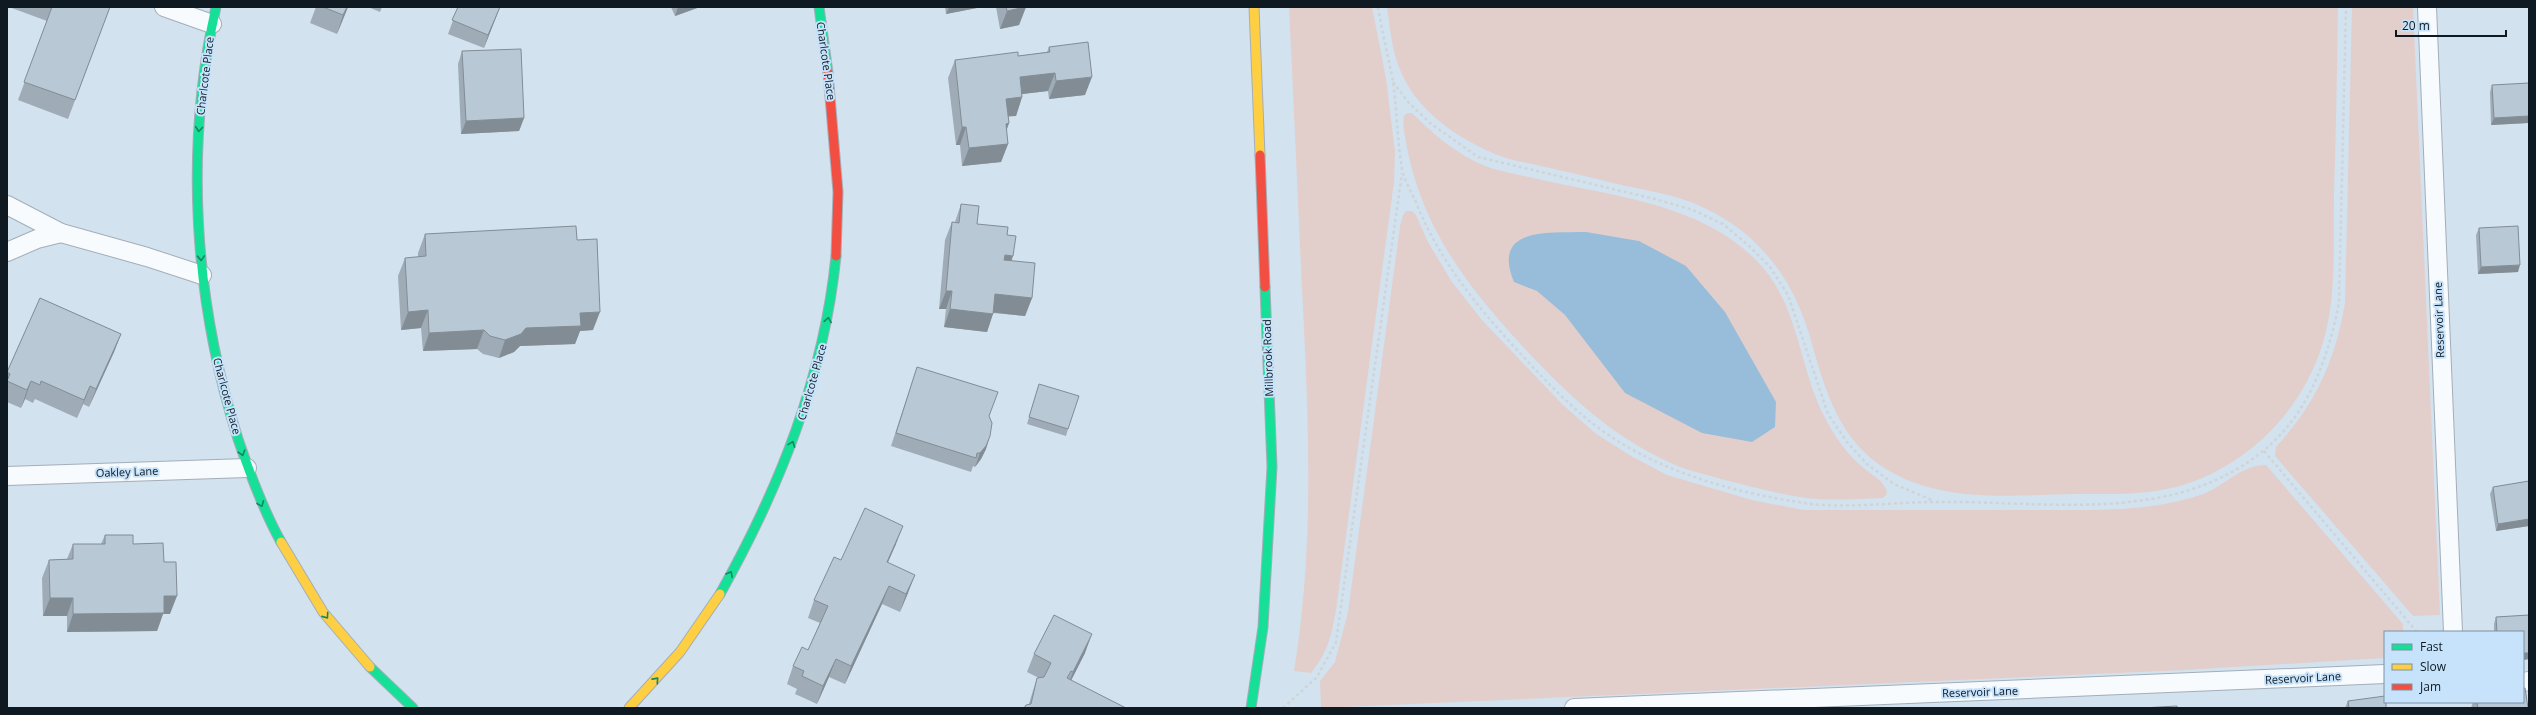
<svg xmlns="http://www.w3.org/2000/svg" width="2536" height="715" font-family="'Open Sans',sans-serif">
<rect width="100%" height="100%" fill="#d3e2ef"/>
<g fill="#e2cfcc">
<path d="M1289,7H1372L1386,78L1395,152L1394,182L1336,610C1331,637 1328,652 1311,673L1294,671C1314,549 1309,431 1303,308C1298,208 1294,107 1289,7Z"/>
<path d="M1387,7H2338C2337,69 2336,132 2334,194C2333,241 2337,293 2324,339C2304,412 2242,473 2167,489C2138,495 2107,494 2077,494C2009,495 1935,505 1877,463C1836,433 1823,383 1810,337C1792,276 1757,231 1698,205C1673,194 1644,190 1617,184C1581,175 1545,167 1509,159C1467,145 1419,115 1401,72C1392,53 1390,28 1387,7Z"/>
<path d="M2352,7H2413L2440,615L2413,616L2275,456L2276,447C2316,403 2335,361 2345,303Z"/>
<path d="M1407,113H1412C1431,132 1451,149 1474,161C1493,171 1517,174 1538,179C1616,197 1710,204 1765,270C1799,312 1800,369 1824,416C1834,436 1849,457 1866,470C1875,477 1886,482 1887,494L1883,498C1858,499 1831,501 1806,498C1777,494 1749,486 1721,479C1705,474 1688,471 1673,464C1614,438 1570,397 1526,350C1462,281 1415,219 1403,123L1404,116Z"/>
<path d="M1406,211H1412L1416,215L1428,242L1452,282L1482,320L1562,404L1595,433L1631,456L1667,475L1752,500L1804,510H2091C2130,509 2166,507 2203,494C2224,486 2243,464 2266,465L2403,624V632H2385V658L2185,670L1321,708L1320,681L1335,662L1348,612L1400,226L1403,215Z"/>
</g>
<path fill="#98bddb" d="M1586,232L1639,241L1686,266L1725,312L1776,402L1775,427L1752,442L1702,433L1625,393L1565,315L1537,291L1514,282C1491,226 1549,233 1586,232Z"/>
<g fill="none" stroke-linecap="round" stroke-linejoin="round">
<defs>
<g id="lane">
<path d="M164,7L212,24"/>
<path d="M2427,7L2453,632"/>
<path d="M7,205L61,233L147,257L202,275"/>
<path d="M7,252L37,239L61,233"/>
<path d="M7,476L247,468"/>
<path d="M2523,682L2529,681"/>
<path d="M1574,708L2385,674"/>
</g>
<g id="fast">
<path d="M216,7C184,149 194,301 238,439C250,474 263,510 281,542"/>
<path d="M819,7L828,73"/>
<path d="M720,594C779,489 824,377 836,256"/>
<path d="M370,667L413,708"/>
<path d="M1251,708L1263,627L1272,467L1265,287"/>
</g>
<g id="slow">
<path d="M1254,7L1260,155"/>
<path d="M281,542L323,612L370,667"/>
<path d="M629,708L680,652L720,594"/>
</g>
<g id="jam">
<path d="M828,73L838,192L836,256"/>
<path d="M1260,155L1265,287"/>
</g>
</defs>
<use href="#lane" stroke="#a3aeb9" stroke-width="20"/>
<use href="#fast" stroke="#a3aeb9" stroke-width="11"/>
<use href="#slow" stroke="#a3aeb9" stroke-width="11"/>
<use href="#jam" stroke="#a3aeb9" stroke-width="11"/>
<g stroke="#cfd4d7" stroke-width="2.5" stroke-dasharray="3 3" stroke-linecap="butt">
<path d="M1378,7C1382,32 1388,56 1393,81C1397,110 1397,140 1402,169C1404,179 1410,190 1415,200C1438,259 1476,305 1518,351C1543,378 1567,404 1596,426C1654,470 1728,491 1798,502C1843,510 1890,502 1934,502C2044,500 2171,526 2263,451C2309,414 2328,358 2339,303L2346,7"/>
<path d="M1393,82L1409,103L1430,123L1478,157L1655,199L1693,210L1723,224L1748,245L1770,267L1788,295L1828,414L1847,442L1867,464L1894,484L1934,501"/>
<path d="M2264,451L2417,632"/>
<path d="M1283,708L1317,677L1336,642L1402,173"/>
</g>
<use href="#lane" stroke="#f8fbfd" stroke-width="18"/>
<use href="#fast" stroke="#16e098" stroke-width="9"/>
<use href="#slow" stroke="#ffcf43" stroke-width="9"/>
<use href="#jam" stroke="#f24e42" stroke-width="9"/>
</g>
<g fill="#9facb7">
<path d="M9,7H110L68,119L18,100L47,21Z"/>
<path d="M316,7H348L337,34L310,23Z"/>
<path d="M368,7H382L380,12Z"/>
<path d="M458,7H500L484,48L448,34Z"/>
<path d="M671,7H700L675,16Z"/>
<path d="M945,7H982L946,14Z"/>
<path d="M996,7H1026L1019,25L1000,29Z"/>
<path d="M1049,47L1085,95L1049,99L1048,91L1022,94V97L1016,116H1009V123L1006,131L1008,144L1001,162L962,166L960,145H956L948,78L955,60L1018,56L1047,52Z"/>
<path d="M462,51L524,118L519,131L461,134L458,64Z"/>
<path d="M2492,85L2528,123L2491,125L2490,92Z"/>
<path d="M961,204L977,224L1007,235L1012,260L1032,298L1025,316L993,313L987,332L944,327L946,309H939L945,240L952,222H955Z"/>
<path d="M2479,228L2518,272L2478,274L2476,235Z"/>
<path d="M425,234L577,240L593,330L580,331L575,344L520,346L514,352L499,358L483,354L477,349L423,351L421,328L401,330L398,276L405,258L418,257V253Z"/>
<path d="M40,298L121,334L114,352L89,407L83,404L77,418L35,399L33,403L25,399L21,408L7,402V373Z"/>
<path d="M917,367L989,416L986,449L981,459L975,467L973,466L971,472L891,446Z"/>
<path d="M1039,384L1068,429L1066,436L1027,424Z"/>
<path d="M2529,481V526L2496,531L2490,494L2493,487Z"/>
<path d="M105,535L133,544L164,562L170,614H163L157,631L67,632V616H43L42,578L49,560L67,559L73,544H101Z"/>
<path d="M896,544L888,562L908,593L900,612L882,604L845,684L829,677L817,704L795,694L797,689L787,684L793,666L808,650L820,623L808,618L814,600L841,560Z"/>
<path d="M2529,615V659L2523,660V632H2494V624L2496,617Z"/>
<path d="M1085,653L1071,681L1126,708L1029,704L1031,697L1037,678H1039L1027,672L1034,654Z"/>
<path d="M2348,701L2386,708H2345Z"/>
<path d="M2473,702H2523L2528,708H2471Z"/>
</g>
<g fill="#828c95">
<path d="M347,7H348L337,34L343,15Z"/>
<path d="M500,7L484,48L488,35Z"/>
<path d="M678,7H700L675,16Z"/>
<path d="M949,7H982L946,14Z"/>
<path d="M1026,7L1019,25L1000,29L1007,11Z"/>
<path d="M1055,73L1048,91L1013,95L1020,77Z"/>
<path d="M1092,77L1085,95L1049,99L1056,81Z"/>
<path d="M1022,97L1016,116L1000,117L1006,99Z"/>
<path d="M2529,116V119L2528,123L2491,125L2494,118Z"/>
<path d="M524,118L519,131L461,134L466,121Z"/>
<path d="M1009,123L1003,141L1006,124Z"/>
<path d="M962,127H966L960,145H956Z"/>
<path d="M1008,144L1001,162L962,166L969,148Z"/>
<path d="M1005,255L1013,256L1007,274L998,273Z"/>
<path d="M2520,265L2518,272L2478,274L2481,267Z"/>
<path d="M946,291H952L946,309H939Z"/>
<path d="M995,294L1032,298L1025,316L989,312Z"/>
<path d="M950,309L993,314L987,332L944,327Z"/>
<path d="M428,310L421,328L401,330L408,312Z"/>
<path d="M600,312L593,330L580,331L575,344L520,346L514,352L499,358L505,340L526,328L580,313Z"/>
<path d="M484,330L477,349L423,351L429,333Z"/>
<path d="M121,334L114,352L89,407L96,389Z"/>
<path d="M31,381L25,399L21,408L27,390Z"/>
<path d="M90,386L83,404L77,418L84,400Z"/>
<path d="M990,436L986,449L981,459L975,467L980,453Z"/>
<path d="M2529,519V526L2496,531L2498,524Z"/>
<path d="M903,526L896,544L880,580L887,562Z"/>
<path d="M915,575L908,593L900,612L906,594Z"/>
<path d="M889,586L882,604L845,684L851,666Z"/>
<path d="M164,596H177L170,614H163L157,631L67,632L73,614Z"/>
<path d="M50,598H73L67,616H43Z"/>
<path d="M1092,634L1085,653L1066,690L1073,672Z"/>
<path d="M2523,653H2529V659L2523,660Z"/>
<path d="M836,659L829,677L817,704L823,686Z"/>
</g>
<g fill="#b9c8d5" stroke="#828c95">
<path d="M52,7H110L75,100L24,82Z"/>
<path d="M323,7H347L343,15Z"/>
<path d="M458,7H500L488,35L452,20Z"/>
<path d="M1006,7H1025L1007,11Z"/>
<path d="M1088,42L1092,77L1056,81L1055,73L1020,77L1022,97L1006,99L1009,123L1006,124L1008,144L969,148L966,127H962L955,60L1018,52V56L1050,52L1049,47Z"/>
<path d="M521,49L524,118L466,121L462,51Z"/>
<path d="M2529,83V116L2494,118L2492,85Z"/>
<path d="M961,204L979,206L977,224L1008,227L1007,235L1016,236L1013,256L1005,255L1004,260L1035,263L1032,298L995,294L993,314L950,309L952,291H946L952,222L959,223Z"/>
<path d="M576,226L577,240L597,239L600,312L580,313L581,326L526,328L521,334L505,340L490,336L484,330L429,333L428,310L408,312L405,258L426,256L425,234Z"/>
<path d="M2518,226L2520,265L2481,267L2479,228Z"/>
<path d="M40,298L121,334L96,389L90,386L84,400L41,381L40,385L31,381L27,390L7,381L10,374L7,372Z"/>
<path d="M917,367L998,392L989,416L992,423L990,436L986,446L980,453H977L976,458L896,433Z"/>
<path d="M1039,384L1079,396L1068,429L1029,417Z"/>
<path d="M2529,481V519L2498,524L2493,487Z"/>
<path d="M865,508L903,526L887,562L915,575L906,594L889,586L851,666L836,659L823,686L802,676L804,671L793,666L802,647L808,650L828,606L814,600L834,557L841,560Z"/>
<path d="M105,535H133V544L163,543L164,562H176L177,596H164V613L73,614V598H50L49,560L73,559V544H105Z"/>
<path d="M1054,615L1092,634L1073,672L1071,671L1067,678L1126,708H1024L1026,705L1031,704L1037,678L1044,677L1051,663L1034,654Z"/>
<path d="M2529,615V653H2523V632H2497L2496,617Z"/>
<path d="M2523,688H2525L2528,708H2478L2477,702H2523Z"/>
<path d="M2385,696V702H2386V708H2349L2348,701Z"/>
<path d="M2177,706V708H2142Z"/>
</g>
<defs><path id="oneway-chevron" d="M-2-3.5L2.5 0L-2 3.5" fill="none" stroke-width="1.6" stroke-linecap="round" stroke-linejoin="round"/></defs>
<g stroke="#128662">
<use href="#oneway-chevron" transform="translate(199 129) rotate(95)"/>
<use href="#oneway-chevron" transform="translate(201 258) rotate(88)"/>
<use href="#oneway-chevron" transform="translate(828 320) rotate(-81)"/>
<use href="#oneway-chevron" transform="translate(792 444) rotate(-70)"/>
<use href="#oneway-chevron" transform="translate(242 453) rotate(73)"/>
<use href="#oneway-chevron" transform="translate(261 504) rotate(68)"/>
<use href="#oneway-chevron" transform="translate(730 574) rotate(-61)"/>
<use href="#oneway-chevron" transform="translate(326 616) rotate(55)"/>
<use href="#oneway-chevron" transform="translate(656 680) rotate(-48)"/>
</g>
<g text-anchor="middle" stroke-width="4" stroke-linejoin="round" paint-order="stroke">
<g font-size="11" fill="#0e1921" stroke="#c7e3fb">
<text transform="translate(826 61) rotate(82)" y="4">Charlcote Place</text>
<text transform="translate(205 76) rotate(-83)" y="4">Charlcote Place</text>
<text transform="translate(2439 320) rotate(-92)" y="4">Reservoir Lane</text>
<text transform="translate(1268 358) rotate(-92)" y="4">Millbrook Road</text>
<text transform="translate(812 382) rotate(-74)" y="4">Charlcote Place</text>
<text transform="translate(227 396) rotate(75)" y="4">Charlcote Place</text>
<text transform="translate(127 472) rotate(-2)" y="4">Oakley Lane</text>
<text transform="translate(2303 678) rotate(-3)" y="4">Reservoir Lane</text>
<text transform="translate(1980 692) rotate(-2)" y="4">Reservoir Lane</text>
</g>
</g>
<rect width="2536" height="715" fill="none" stroke="#0e1921" stroke-width="16"/>
<rect x="2384" y="631" width="140" height="72" fill="#c7e3fb" stroke="#7d92a4"/>
<rect x="2392" y="644" width="20" height="6" fill="#16e098" stroke="#7d92a4"/>
<text x="2420" y="651" font-size="12" fill="#0e1921">Fast</text>
<rect x="2392" y="664" width="20" height="6" fill="#ffcf43" stroke="#7d92a4"/>
<text x="2420" y="671" font-size="12" fill="#0e1921">Slow</text>
<rect x="2392" y="684" width="20" height="6" fill="#f24e42" stroke="#7d92a4"/>
<text x="2420" y="691" font-size="12" fill="#0e1921">Jam</text>
<path d="M2396 30v6h110v-6" fill="none" stroke="#0e1921" stroke-width="2"/>
<text x="2402" y="30" font-size="12" fill="#0e1921" stroke="#c7e3fb" stroke-width="3" paint-order="stroke">20 m</text>
</svg>
